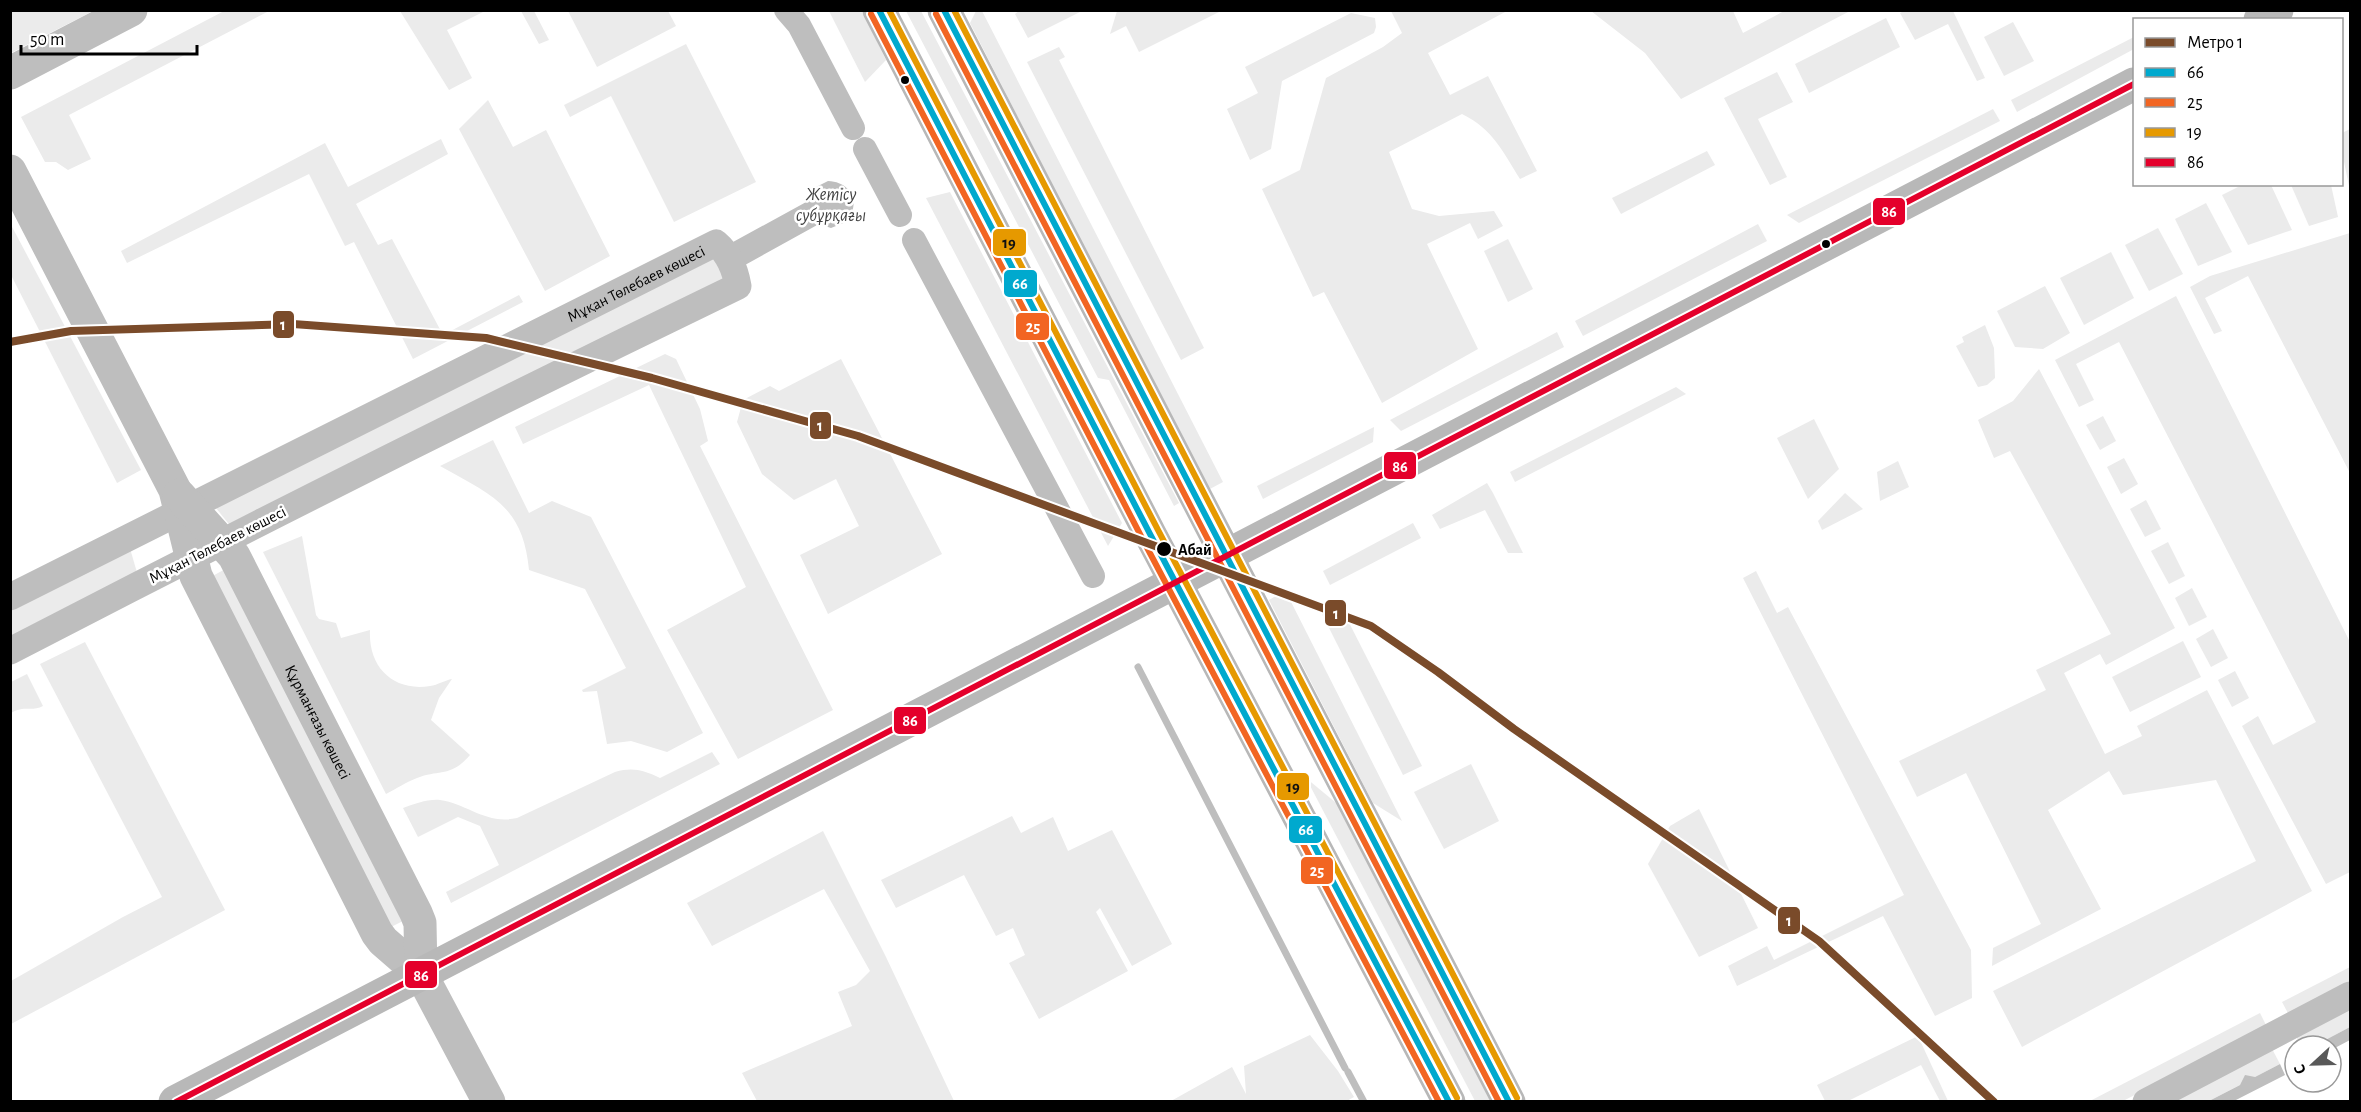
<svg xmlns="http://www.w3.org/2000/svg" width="2361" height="1112" font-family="'Alegreya Sans',sans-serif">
<rect width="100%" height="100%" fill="#fff"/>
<g fill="#ebebeb">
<path d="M11,10H93V11L11,53Z"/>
<path d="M226,10L269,11L69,115L91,159L68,170L56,162H45L21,117Z"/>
<path d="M1020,10H1082V11L1028,38L1015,14Z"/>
<path d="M400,11H485L447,30L472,78L449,90Z"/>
<path d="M521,11H534L549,40L539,44Z"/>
<path d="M568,11H668L676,26L597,67Z"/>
<path d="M829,11H862L886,60L865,82Z"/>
<path d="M906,11H921L1179,503L1174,506L1109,380L1098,378Z"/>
<path d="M976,11H982L1223,482L1208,490L970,23Z"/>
<path d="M1117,11V10L1221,11L1139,52L1126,26L1110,34Z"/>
<path d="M1391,11H1507L1428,53L1450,95L1488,76L1537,171L1520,179C1503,152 1493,129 1462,114L1389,152L1412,209L1439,216L1494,211L1503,226L1478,239L1470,223L1427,244L1478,349L1382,403L1324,292L1313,297L1262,189L1300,170L1326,78L1383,47L1402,33Z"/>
<path d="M1591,11H1733L1743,33L1784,11H1850L1681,99L1645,53Z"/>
<path d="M1904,11H1953L1985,78L1977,81L1948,24L1915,40L1900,13Z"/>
<path d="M1351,13L1375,18L1376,27L1374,33L1282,81L1271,149L1250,160L1227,109L1258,93L1245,67Z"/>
<path d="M1886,18L1900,47L1809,93L1795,64Z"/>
<path d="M2013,22L2034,61L2004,76L1984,37Z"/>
<path d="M2134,37V49L2017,112L2011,100Z"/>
<path d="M686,44L756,182L674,222L611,96L570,117L564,105Z"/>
<path d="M1059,47L1065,57L1059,60L1204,348L1181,360L1027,62Z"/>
<path d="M1777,72L1793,102L1758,119L1787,177L1770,185L1724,98Z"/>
<path d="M488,100L513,147L546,130L610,256L545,291L459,129Z"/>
<path d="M1993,109L2000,121L1799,223L1787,215Z"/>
<path d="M2350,129V191L2342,152V133Z"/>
<path d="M441,139L448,154L356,204L378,245L392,239L443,335L519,295L523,302L413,359L354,242L345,246L309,174L127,263L121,251L325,143L348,187Z"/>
<path d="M1707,151L1715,165L1621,214L1612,198Z"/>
<path d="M2242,185H2271L2292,230L2248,245L2222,195Z"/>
<path d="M2291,185H2331L2338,217L2309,226Z"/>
<path d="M950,192L1122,523L1108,546L926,198Z"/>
<path d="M2206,203L2232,252L2198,266L2175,219Z"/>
<path d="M10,223L141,470L117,483L11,275Z"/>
<path d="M1758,224L1767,241L1583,336L1575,321Z"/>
<path d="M2158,228L2183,274L2149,291L2125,245Z"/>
<path d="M2350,233V473L2248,276L2205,298L2222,331L2214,334L2190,287L2210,276Z"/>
<path d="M1508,239L1533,289L1508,302L1484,251Z"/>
<path d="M716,243L738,286L237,534L207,497Z"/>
<path d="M2111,252L2134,298L2084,325L2060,278Z"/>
<path d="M2045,286L2070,333L2043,349L2015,347L1997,311Z"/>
<path d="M2176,296L2350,642V872L2326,884L2242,726L2258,716L2273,745L2316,722L2119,342L2076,364L2094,400L2079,407L2055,360Z"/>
<path d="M1985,325L1994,348L1995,378L1987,385L1978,387L1956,346L1964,342L1962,337Z"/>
<path d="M1557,332L1564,347L1401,431L1390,420Z"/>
<path d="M665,354L676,359L700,409L708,441L700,446L833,710L738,759L667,630L746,587L649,385L523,444L515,427Z"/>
<path d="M841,359L942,554L828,614L800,555L859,526L836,479L794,500L762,474L737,422L743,400L770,386L779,391Z"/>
<path d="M2039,369L2175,628L2106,665L2100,654L2064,673L2105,754L2142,736L2137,726L2207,690L2312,891L2022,1047L1993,991L2256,861L2216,780L2123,795L2109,771L2048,810L2101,909L1992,966L1993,948L2041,924L1966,773L1917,797L1899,761L2046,690L2036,670L2111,634L2010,451L1994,458L1978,420L2013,401Z"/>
<path d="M1676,387L1686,394L1515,482L1510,472Z"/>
<path d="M2103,416L2116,441L2100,450L2086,425Z"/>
<path d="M1814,419L1839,469L1808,499L1777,438Z"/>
<path d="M1374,427L1373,442L1263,499L1257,486Z"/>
<path d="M493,440L529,513L552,501L591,517L703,733L667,752L631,741L607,744L597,691L583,692L582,690L626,668L585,589L529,570C523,505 491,495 440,466Z"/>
<path d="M2124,458L2138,484L2121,494L2107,467Z"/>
<path d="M1898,461L1909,487L1880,501L1877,472Z"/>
<path d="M1487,483L1493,493L1523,553H1508L1485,510L1440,529L1432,515Z"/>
<path d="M1845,493L1863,509L1822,530L1818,521Z"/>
<path d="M2146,500L2161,529L2145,537L2130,509Z"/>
<path d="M1413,523L1421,538L1330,585L1323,571Z"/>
<path d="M302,536L316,615L319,619L336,623L341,638L370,630C368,667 393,692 430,686C438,685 445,680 452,679L439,698L431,720L470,755C450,778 440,769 417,778C406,782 396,789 386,794L263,552Z"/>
<path d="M127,538L140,583L11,651V597Z"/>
<path d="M2168,542L2185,576L2169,584L2151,551Z"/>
<path d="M229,567L409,918L387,929L207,579Z"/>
<path d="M1756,571L1777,613L1788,607L1971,950L1972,998L1935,1016L1883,916L1737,986L1728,966L1767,946L1774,960L1904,895L1743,578Z"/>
<path d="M2192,588L2207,617L2189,626L2175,598Z"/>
<path d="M1285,590L1402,821L1373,803L1269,600Z"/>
<path d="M1339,603L1422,766L1403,775L1321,612Z"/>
<path d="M2213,629L2228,658L2211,667L2196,639Z"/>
<path d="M2183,641L2201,677L2130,712L2112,677Z"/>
<path d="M85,642L225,910L11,1024V981L123,917L162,897L40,664Z"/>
<path d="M2235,671L2249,698L2232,707L2218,680Z"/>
<path d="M27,674L43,706C33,712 23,705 11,713V682Z"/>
<path d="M712,752L720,764L451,903L446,892L499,865L480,826L458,817L418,837L403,808C415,804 427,799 440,800C468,804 486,825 517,818L615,772C633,767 643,770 660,778Z"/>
<path d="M1471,764L1499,821L1444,849L1414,792Z"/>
<path d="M1306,778L1341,807L1494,1101H1475Z"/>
<path d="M1699,809L1758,928L1699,957L1648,864L1670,826Z"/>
<path d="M1012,816L1021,833L1053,817L1068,851L1112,830L1172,944L1132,966L1100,908L1096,912L1128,971L1039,1019L1009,963L1025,955L1013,928L996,936L964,875L896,908L881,880Z"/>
<path d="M823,831L886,957L954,1101H757L742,1073L852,1026L838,992L856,985L870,971L824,889L712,946L687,903Z"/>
<path d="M2350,967V983L2289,1015L2282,1002Z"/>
<path d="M2350,1003V1027L2314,1046H2301L2294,1032Z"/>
<path d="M2260,1013L2267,1027L2123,1101L2088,1102Z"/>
<path d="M1310,1035L1338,1071L1354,1097L1345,1102L1171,1101L1232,1067L1246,1094L1244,1066Z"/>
<path d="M1918,1036L1948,1101H1940L1921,1065L1848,1101H1825L1817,1085Z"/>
<path d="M2270,1045L2280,1064L2209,1101L2162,1102Z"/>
</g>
<g fill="#bebebe">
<path d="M828,181C853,182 861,205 846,222L831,228L819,224L745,265L733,242L808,201L816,187Z"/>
<path d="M2350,1027V1040L2331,1050V1046H2314Z"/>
<path d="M2280,1064L2285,1075L2234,1101H2209L2240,1085L2245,1075L2255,1077Z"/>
</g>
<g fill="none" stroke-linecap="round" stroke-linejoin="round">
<g stroke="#bebebe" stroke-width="7">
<path d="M1138,667L1345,1068"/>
<path d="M1348,1072L1364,1102"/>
</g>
<g stroke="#bebebe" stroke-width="24">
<path d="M786,10L799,25L853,128"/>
<path d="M865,149L900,215"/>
<path d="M914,240L1093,576"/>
</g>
<g stroke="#bebebe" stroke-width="27">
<path id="s1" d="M10,597L716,243C729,254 735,269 738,286C494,404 251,526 10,651"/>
<path d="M2146,1102L2350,995"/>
</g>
<g stroke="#bebebe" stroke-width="33">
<path d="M10,73L131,10"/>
<path d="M10,171L175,490L196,576L377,933L383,941L421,974L489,1102"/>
<path id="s2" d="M179,495L234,556L416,913L420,923L421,974"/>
</g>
<g stroke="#b8b8b8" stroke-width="33">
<path d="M879,10L1150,534L1449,1102"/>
<path d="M944,10L1509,1102"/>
<path d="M2260,20L2277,10"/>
<path d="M175,1102L2134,84"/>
</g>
<defs>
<g id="bus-1">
<path d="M879,10L1150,534L1449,1102"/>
<path d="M944,10L1509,1102"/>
</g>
<g id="bus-2">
<path d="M871,14L1142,538L1439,1102"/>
<path d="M936,14L1499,1102"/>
</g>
<g id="bus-3">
<path d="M889,10L1158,530L1457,1098"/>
<path d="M954,10L1517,1098"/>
</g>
<path id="bus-4" d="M176,1102L2134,84"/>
</defs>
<use href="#bus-1" stroke="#fff" stroke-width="10"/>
<use href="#bus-2" stroke="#fff" stroke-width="10"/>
<use href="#bus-3" stroke="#fff" stroke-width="10"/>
<use href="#bus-4" stroke="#fff" stroke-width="10"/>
<use href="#bus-1" stroke="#00a9ce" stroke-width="6"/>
<use href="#bus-2" stroke="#f26522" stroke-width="6"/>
<use href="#bus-3" stroke="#e69900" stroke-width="6"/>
<use href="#bus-4" stroke="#e4002b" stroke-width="6"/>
<defs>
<path id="metro-1" d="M10,342L71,331L293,324L486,338L652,378L858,436L1371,626L1438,672L1514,729L1819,941L1994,1102"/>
</defs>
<use href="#metro-1" stroke="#fff" stroke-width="12"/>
<use href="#metro-1" stroke="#7a4b2a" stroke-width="8"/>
</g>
<g fill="#000" stroke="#fff" stroke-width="2">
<circle cx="905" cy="80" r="5"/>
<circle cx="1826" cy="244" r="5"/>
<circle cx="1164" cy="549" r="8"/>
</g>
<g text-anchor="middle" stroke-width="5" stroke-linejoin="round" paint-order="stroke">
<g font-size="16" fill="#000" stroke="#fff">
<text dy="6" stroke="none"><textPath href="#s1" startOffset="700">Мұқан Төлебаев көшесі</textPath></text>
<text transform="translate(217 544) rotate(-27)" y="6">Мұқан Төлебаев көшесі</text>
<text dy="6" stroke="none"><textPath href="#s2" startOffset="268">Құрманғазы көшесі</textPath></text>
</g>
<g font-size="16" font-weight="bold" fill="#000" stroke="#fff" text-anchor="start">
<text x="1178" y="555">Абай</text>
</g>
<g font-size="18" font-style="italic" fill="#434343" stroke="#fff">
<text x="831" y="200">Жетісу<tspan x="831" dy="21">субұрқағы</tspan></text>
</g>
</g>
<g stroke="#fff" stroke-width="2">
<rect x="1872" y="197" width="34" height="29" rx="6" fill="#e4002b"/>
<rect x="992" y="228" width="35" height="29" rx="6" fill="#e69900"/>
<rect x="1003" y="269" width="35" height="29" rx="6" fill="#00a9ce"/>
<rect x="272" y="310" width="23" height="29" rx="6" fill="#7a4b2a"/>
<rect x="1015" y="312" width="35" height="29" rx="6" fill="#f26522"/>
<rect x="809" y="411" width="23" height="29" rx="6" fill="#7a4b2a"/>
<rect x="1383" y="451" width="34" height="29" rx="6" fill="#e4002b"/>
<rect x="1324" y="599" width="23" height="28" rx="6" fill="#7a4b2a"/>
<rect x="893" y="706" width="34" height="29" rx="6" fill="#e4002b"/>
<rect x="1276" y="772" width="34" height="29" rx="6" fill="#e69900"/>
<rect x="1288" y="815" width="35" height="29" rx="6" fill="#00a9ce"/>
<rect x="1300" y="856" width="34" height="29" rx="6" fill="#f26522"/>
<rect x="1777" y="906" width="24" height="29" rx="6" fill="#7a4b2a"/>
<rect x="404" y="960" width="34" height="29" rx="6" fill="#e4002b"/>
</g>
<g font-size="16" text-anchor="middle" font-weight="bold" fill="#fff">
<text x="1889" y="217">86</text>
<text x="1020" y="289">66</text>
<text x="283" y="330">1</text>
<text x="1033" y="332">25</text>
<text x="820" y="431">1</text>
<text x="1400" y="472">86</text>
<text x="1336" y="619">1</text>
<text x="910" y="726">86</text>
<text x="1306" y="835">66</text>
<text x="1317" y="876">25</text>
<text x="1789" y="926">1</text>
<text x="421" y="981">86</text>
</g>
<g font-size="16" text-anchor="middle" font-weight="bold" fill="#111">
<text x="1009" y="248">19</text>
<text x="1293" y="792">19</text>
</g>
<rect width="2361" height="1112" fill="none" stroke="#000000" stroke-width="24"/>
<rect x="2133" y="18" width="210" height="168" fill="#ffffff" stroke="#999999" stroke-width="1.5"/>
<rect x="2145" y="38" width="30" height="9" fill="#7a4b2a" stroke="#999999" stroke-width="1.5"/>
<text x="2187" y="48" font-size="18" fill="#000000">Метро 1</text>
<rect x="2145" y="68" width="30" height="9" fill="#00a9ce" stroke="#999999" stroke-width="1.5"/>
<text x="2187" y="78" font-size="18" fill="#000000">66</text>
<rect x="2145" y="98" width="30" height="9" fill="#f26522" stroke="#999999" stroke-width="1.5"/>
<text x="2187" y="108" font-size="18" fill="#000000">25</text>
<rect x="2145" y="128" width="30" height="9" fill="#e69900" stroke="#999999" stroke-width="1.5"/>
<text x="2187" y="138" font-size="18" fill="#000000">19</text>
<rect x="2145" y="158" width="30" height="9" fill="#e4002b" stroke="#999999" stroke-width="1.5"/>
<text x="2187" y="168" font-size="18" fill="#000000">86</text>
<g transform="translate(2313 1064) rotate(248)"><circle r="28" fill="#ffffff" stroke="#999999" stroke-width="1.5"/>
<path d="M0-4.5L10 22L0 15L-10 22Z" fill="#595959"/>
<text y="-9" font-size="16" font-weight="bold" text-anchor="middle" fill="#000000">С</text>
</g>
<path d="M21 45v9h176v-9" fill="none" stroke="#000000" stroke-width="3"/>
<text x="30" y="45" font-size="18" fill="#000000" stroke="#ffffff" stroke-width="4.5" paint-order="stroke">50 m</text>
</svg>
